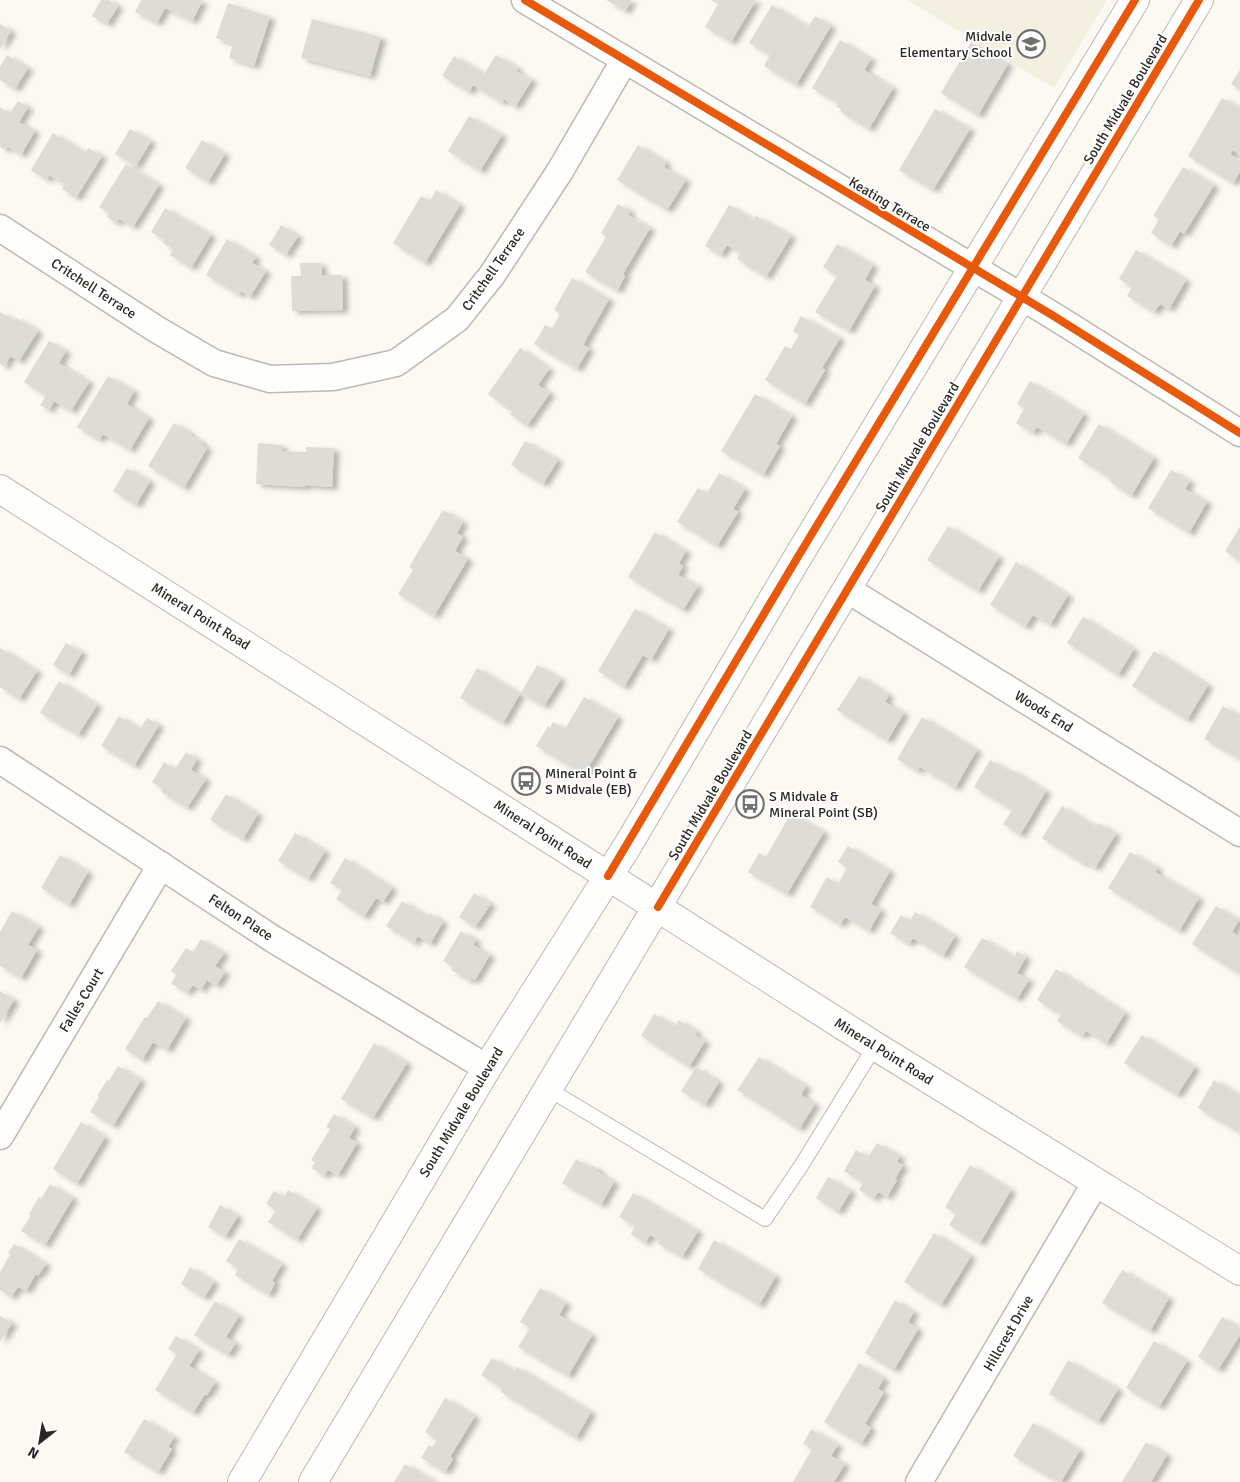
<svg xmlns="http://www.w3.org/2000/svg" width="1240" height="1482" font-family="Signika,sans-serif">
<defs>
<filter id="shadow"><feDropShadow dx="5.5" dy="3" stdDeviation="2.5" flood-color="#0004"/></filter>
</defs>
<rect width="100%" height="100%" fill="#fbf9f2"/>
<path fill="#f4f0e1" d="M907,0H1107L1054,88Z"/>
<g fill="#dedcd6" filter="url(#shadow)">
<path d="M101,0H109L118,6L107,24L92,16Z"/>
<path d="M141,0H203L192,21L165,8L157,23L135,12Z"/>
<path d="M606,0H632L625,11Z"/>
<path d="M711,0H756L731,42L705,27L718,4Z"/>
<path d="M228,3L270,17L254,66L229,58L233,44L216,38Z"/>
<path d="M772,5L808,27L815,16L831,26L796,85L764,66L770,55L749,43Z"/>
<path d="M312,19L381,37L370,76L301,58Z"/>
<path d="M0,24L11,31L0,49Z"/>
<path d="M840,40L871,59L864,70L893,88L869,129L841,112L842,110L836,106L838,103L812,88Z"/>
<path d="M971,42L1008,64L978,115L941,93Z"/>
<path d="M7,55L28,68L15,89L0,80V67Z"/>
<path d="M496,55L518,68L516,71L532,80L515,107L504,99L502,103L473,85L469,92L442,76L454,56L484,74Z"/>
<path d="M1240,70V90L1231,84Z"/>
<path d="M1222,98L1240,108V155L1233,150L1230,154L1240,160V172L1233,183L1188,156Z"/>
<path d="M18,101L28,107L19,122L35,131L21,155L7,146L5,150L0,147V107L10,113Z"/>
<path d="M935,109L970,129L933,190L899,170Z"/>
<path d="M469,116L502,135L480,171L448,151Z"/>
<path d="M130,129L151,141L136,166L115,154Z"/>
<path d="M53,133L85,153L88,148L102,156L76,198L62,189L64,184L49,175L47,180L31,170Z"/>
<path d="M202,140L225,154L208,182L185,168Z"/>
<path d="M638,145L666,162L664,167L686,180L667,210L617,180Z"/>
<path d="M126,164L159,185L133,227L119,219L116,223L107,217L109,213L99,207Z"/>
<path d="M1183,167L1214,185L1184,234L1180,231L1171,246L1151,233L1159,219L1153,216Z"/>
<path d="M436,190L460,205L425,263L393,243L421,196L430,201Z"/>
<path d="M618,204L630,211L628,215L650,228L623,274L625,276L617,291L585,272L606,237L601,233Z"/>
<path d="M729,205L754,220L756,216L791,236L766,277L737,259L740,253L727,245L721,255L705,246Z"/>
<path d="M165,208L211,235L191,268L170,255L173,249L163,243L165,240L151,232Z"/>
<path d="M281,225L298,236L286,255L269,245Z"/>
<path d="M227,239L256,257L252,263L266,271L250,297L241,291L239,295L206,275Z"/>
<path d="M837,244L873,265L865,280L875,286L849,331L815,312L837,276L823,267Z"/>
<path d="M1136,250L1186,280L1169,309L1160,304L1154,312L1127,296L1132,287L1119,279Z"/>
<path d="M300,263H321L322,275H342L343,310L292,311L291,276H301Z"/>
<path d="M572,278L609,299L583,345L589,348L577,369L534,344L545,325L552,329L560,314L554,310Z"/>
<path d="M0,312L15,321L17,318L38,331L19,361L10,356L4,367L0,364Z"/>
<path d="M801,316L840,338L822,368L825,370L805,404L765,380L785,346L791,349L799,335L793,331Z"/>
<path d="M49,341L66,351L59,363L89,382L71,411L54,401L49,410L40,405L46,396L24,382Z"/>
<path d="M520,348L549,369L538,385L550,393L527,426L510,414L512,412L488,394Z"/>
<path d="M108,376L134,391L127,404L149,418L130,450L103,434L99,440L77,427Z"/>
<path d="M1030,381L1084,414L1066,444L1037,427L1033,433L1016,423L1024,409L1017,404Z"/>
<path d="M755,394L792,416L776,444L780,446L763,475L721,451Z"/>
<path d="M174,423L190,433L189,434L203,443L202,445L207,448L184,488L148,466Z"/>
<path d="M1099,424L1154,458L1131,496L1110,482L1111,479L1078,458Z"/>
<path d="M525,441L558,460L543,484L511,465Z"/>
<path d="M258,443L282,445V451L306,452V447L334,448L332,487L305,485V487L256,484Z"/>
<path d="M127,468L150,481L136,505L113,491Z"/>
<path d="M1171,470L1190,481L1185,489L1207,502L1189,533L1148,508Z"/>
<path d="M719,473L745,489L733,509L738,512L717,546L677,522L698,488L707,493Z"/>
<path d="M443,510L463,522L457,533L463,537L455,551L468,559L434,616L398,594L413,570L409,567Z"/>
<path d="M948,526L999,557L978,591L927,560Z"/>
<path d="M1240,527V561L1225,551Z"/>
<path d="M655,532L686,551L679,563L683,566L678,575L698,586L683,610L628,577Z"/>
<path d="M1016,562L1068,595L1050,625L1033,615L1025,627L990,605Z"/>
<path d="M635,609L669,629L651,660L643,655L624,687L598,671Z"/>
<path d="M1083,617L1134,649L1118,675L1067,643Z"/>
<path d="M66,643L82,652L69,675L53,665Z"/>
<path d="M0,648L37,671L19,699L0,687Z"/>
<path d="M1154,651L1208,685L1187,720L1132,686Z"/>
<path d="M537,665L561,679L544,706L521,693Z"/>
<path d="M477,668L520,694L503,723L460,698Z"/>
<path d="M859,676L889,695L885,702L904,713L887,741L837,710Z"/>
<path d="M59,681L97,705L78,735L40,713Z"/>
<path d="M584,697L618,717L584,775L536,746L548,726L550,728L553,722L565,729Z"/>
<path d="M1223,706L1240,716V759L1204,739Z"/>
<path d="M119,716L140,729L147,718L159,725L134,766L101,746Z"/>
<path d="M922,717L977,750L955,788L920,767L917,771L897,759Z"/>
<path d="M186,752L197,759L191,770L206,779L187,808L161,792L163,789L152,782L164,762L175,769Z"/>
<path d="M990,760L1011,772L1012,770L1046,791L1020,835L1003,824L1012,810L974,787Z"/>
<path d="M226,794L258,814L243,839L210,820Z"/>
<path d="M1062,806L1096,827L1098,823L1116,834L1095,868L1085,862L1084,864L1042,838Z"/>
<path d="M791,813L824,832L787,894L748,872L759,853L766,857Z"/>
<path d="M295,833L325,851L308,879L278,861Z"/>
<path d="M848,846L890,871L871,904L881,910L869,931L845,917L840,925L810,907L827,877L838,884L847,868L838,862Z"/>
<path d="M1130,852L1158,868L1155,872L1199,898L1179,931L1108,888Z"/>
<path d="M60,855L88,872L69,905L41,888Z"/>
<path d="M345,858L392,888L383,902L376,898L364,917L336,899L342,890L330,883Z"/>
<path d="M474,893L491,904L475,927L459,917Z"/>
<path d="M402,901L428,917L430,913L443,922L430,944L418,936L414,943L386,926Z"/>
<path d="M1216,906L1239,920L1232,932L1240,937V974L1192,944Z"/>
<path d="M12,911L39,927L28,945L37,950L21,978L0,966V932Z"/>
<path d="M915,912L955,936L943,956L913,938L909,944L890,933L901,915L910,921Z"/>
<path d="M461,931L476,940L473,945L490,955L475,980L471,978L470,981L451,970L453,967L443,961Z"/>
<path d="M982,938L1014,957L1017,951L1026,957L1017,973L1029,980L1017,999L964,967Z"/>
<path d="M201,939L224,953L215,966L225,972L216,986L207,980L201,990L193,985L187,993L171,983L176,975L171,971L186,948L193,952Z"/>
<path d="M1056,969L1125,1013L1106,1044L1086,1031L1082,1036L1057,1021L1061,1015L1037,1000Z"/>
<path d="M0,991L14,1000L0,1023Z"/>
<path d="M158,1001L186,1018L167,1050L153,1042L142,1060L125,1049L145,1017L147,1018Z"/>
<path d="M654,1014L675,1026L679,1020L697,1032L695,1035L705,1041L689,1067L641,1036Z"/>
<path d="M1142,1035L1195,1067L1177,1095L1124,1063Z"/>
<path d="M374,1043L407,1063L373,1118L341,1099Z"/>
<path d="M759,1057L806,1086L801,1095L815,1104L799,1129L737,1090Z"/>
<path d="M118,1066L141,1080L113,1126L90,1112L99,1097L97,1096L107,1080L109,1081Z"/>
<path d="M696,1067L719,1082L705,1105L681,1091Z"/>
<path d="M1214,1080L1240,1095V1133L1198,1108Z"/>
<path d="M334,1114L355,1127L349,1138L357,1143L338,1175L328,1170L324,1176L312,1168L315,1162L311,1160L330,1129L326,1127Z"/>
<path d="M81,1122L105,1137L77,1184L53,1169Z"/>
<path d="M877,1143L900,1156L897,1162L903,1165L895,1179L897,1180L887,1197L878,1192L874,1199L859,1190L863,1183L844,1171L856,1150L868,1157Z"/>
<path d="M576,1159L590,1168L592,1165L599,1170L598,1172L614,1182L601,1205L562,1183Z"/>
<path d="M970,1165L1011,1190L980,1243L949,1225L956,1214L945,1207Z"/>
<path d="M828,1177L851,1191L838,1212L816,1198Z"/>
<path d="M50,1184L73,1198L45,1245L21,1231L31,1215L29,1214L39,1197L41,1199Z"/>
<path d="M288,1190L317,1208L297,1240L268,1222L276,1210L266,1204L274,1191L284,1197Z"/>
<path d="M633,1193L698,1231L682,1257L657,1243L659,1240L650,1235L645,1243L631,1234L635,1226L619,1217Z"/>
<path d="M220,1205L238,1216L225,1237L208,1227Z"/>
<path d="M934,1233L971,1256L941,1305L904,1282Z"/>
<path d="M239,1239L282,1264L272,1281L275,1283L269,1295L235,1275L239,1269L226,1261Z"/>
<path d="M714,1240L776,1276L759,1305L698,1269Z"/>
<path d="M14,1244L46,1264L38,1276L36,1274L26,1291L18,1287L11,1297L0,1290V1272L10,1255L8,1253Z"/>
<path d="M190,1267L214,1282L204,1298L181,1284Z"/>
<path d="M1122,1270L1169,1298L1150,1331L1102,1303Z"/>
<path d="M540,1288L566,1303L559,1315L592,1335L568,1376L518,1347L530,1328L520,1322Z"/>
<path d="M895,1300L914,1312L908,1322L918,1329L894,1370L865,1353Z"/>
<path d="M215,1301L239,1316L226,1337L236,1343L228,1355L194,1335Z"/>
<path d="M0,1316L12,1323L0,1342Z"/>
<path d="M1222,1317L1240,1328V1335L1218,1370L1198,1357Z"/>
<path d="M176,1336L199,1350L189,1366L215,1382L207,1395L205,1394L193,1413L155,1390L177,1354L168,1349Z"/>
<path d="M1154,1341L1187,1361L1159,1407L1126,1388Z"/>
<path d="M492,1358L514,1371L517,1367L591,1412L576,1438L501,1392L503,1389L481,1375Z"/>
<path d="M1068,1360L1118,1389L1098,1422L1049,1394Z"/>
<path d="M859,1363L884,1378L878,1389L884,1392L865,1424L871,1428L861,1444L824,1422Z"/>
<path d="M445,1398L475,1416L450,1457L453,1459L445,1472L421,1458L429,1445L432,1447L437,1440L425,1432Z"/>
<path d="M144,1419L174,1437L168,1447L172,1449L158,1472L124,1452Z"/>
<path d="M1033,1423L1080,1450L1061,1482H1058L1013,1456Z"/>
<path d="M811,1429L838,1445L831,1456L845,1464L834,1482H793L812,1449L803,1444Z"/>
<path d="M1146,1442L1167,1455L1151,1482H1122Z"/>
<path d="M405,1464L436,1482H394Z"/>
</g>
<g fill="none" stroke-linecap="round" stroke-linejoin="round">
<defs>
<path id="service" d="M548,1089L765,1219L801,1166L875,1046"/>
<g id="minor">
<path d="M525,0L1052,315L1240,433"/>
<path d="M0,228L156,329L214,363L270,379L333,377L396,363L457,319L492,275L560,171L624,61"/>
<path d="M848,590L1240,833"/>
<path d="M0,760L273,939L487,1068"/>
<path d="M0,1136L161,865"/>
<path d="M919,1482L1096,1182"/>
</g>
<g id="secondary">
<path d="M0,489L875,1046L1240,1271"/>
<path d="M242,1482L487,1068L628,845L796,560L1135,0"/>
<path d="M313,1482L1199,0"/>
</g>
</defs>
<use href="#service" stroke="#bbb9b4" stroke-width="16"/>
<use href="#minor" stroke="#bbb9b4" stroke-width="29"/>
<use href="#secondary" stroke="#bbb9b4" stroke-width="30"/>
<use href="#service" stroke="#fefefd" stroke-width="14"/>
<use href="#minor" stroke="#fefefd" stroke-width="26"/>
<use href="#secondary" stroke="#fefefd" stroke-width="28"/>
<defs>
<g id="cycleway">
<path d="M525,0L1052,315L1240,433"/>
<path d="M608,876L796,560L1135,0"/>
<path d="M658,907L1199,0"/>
</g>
</defs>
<use href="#cycleway" stroke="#fff" stroke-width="11"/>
<use href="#cycleway" stroke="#e8590c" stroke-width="8"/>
</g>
<defs>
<symbol id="school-ring" viewBox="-11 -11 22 22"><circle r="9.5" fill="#fff" stroke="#72706b" stroke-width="1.5"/><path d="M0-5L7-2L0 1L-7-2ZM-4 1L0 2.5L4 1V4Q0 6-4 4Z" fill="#72706b"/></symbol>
<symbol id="bus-ring" viewBox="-11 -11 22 22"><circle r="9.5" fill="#fff" stroke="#72706b" stroke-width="1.5"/><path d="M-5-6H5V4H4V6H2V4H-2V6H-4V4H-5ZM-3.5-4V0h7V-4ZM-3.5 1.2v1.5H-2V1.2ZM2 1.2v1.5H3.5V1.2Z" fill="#72706b"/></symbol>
</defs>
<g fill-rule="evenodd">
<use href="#school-ring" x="1015" y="28" width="32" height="32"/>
<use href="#bus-ring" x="510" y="765" width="32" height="32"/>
<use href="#bus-ring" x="734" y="788" width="32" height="32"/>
</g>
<g text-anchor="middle" stroke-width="4" stroke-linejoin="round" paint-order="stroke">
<g font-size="14" fill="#282722" stroke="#fff" text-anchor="start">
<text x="1012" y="41" text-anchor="end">Midvale<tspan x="1012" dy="16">Elementary School</tspan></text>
<text x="545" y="778">Mineral Point &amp;<tspan x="545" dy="16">S Midvale (EB)</tspan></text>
<text x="769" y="801">S Midvale &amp;<tspan x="769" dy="16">Mineral Point (SB)</tspan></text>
</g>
<g font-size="14" fill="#282722" stroke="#fff">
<text transform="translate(1125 99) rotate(-59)" y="5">South Midvale Boulevard</text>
<text transform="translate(890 204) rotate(31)" y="5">Keating Terrace</text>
<text transform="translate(493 269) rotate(-55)" y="5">Critchell Terrace</text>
<text transform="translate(94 288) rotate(33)" y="5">Critchell Terrace</text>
<text transform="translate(917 447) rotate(-59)" y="5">South Midvale Boulevard</text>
<text transform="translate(201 616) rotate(32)" y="5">Mineral Point Road</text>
<text transform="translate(1044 711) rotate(32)" y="5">Woods End</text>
<text transform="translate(710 795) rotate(-59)" y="5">South Midvale Boulevard</text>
<text transform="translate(543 834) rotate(33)" y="5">Mineral Point Road</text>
<text transform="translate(241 917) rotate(33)" y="5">Felton Place</text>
<text transform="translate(81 1000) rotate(-59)" y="5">Falles Court</text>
<text transform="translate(884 1051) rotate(32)" y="5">Mineral Point Road</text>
<text transform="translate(461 1112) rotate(-59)" y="5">South Midvale Boulevard</text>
<text transform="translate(1008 1333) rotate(-60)" y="5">Hillcrest Drive</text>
</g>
</g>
<g transform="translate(40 1442) rotate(211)" stroke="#ffffff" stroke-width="4" paint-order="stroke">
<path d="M0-4L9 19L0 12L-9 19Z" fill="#282722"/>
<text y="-8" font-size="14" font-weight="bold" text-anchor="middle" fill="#282722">N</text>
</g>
</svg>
